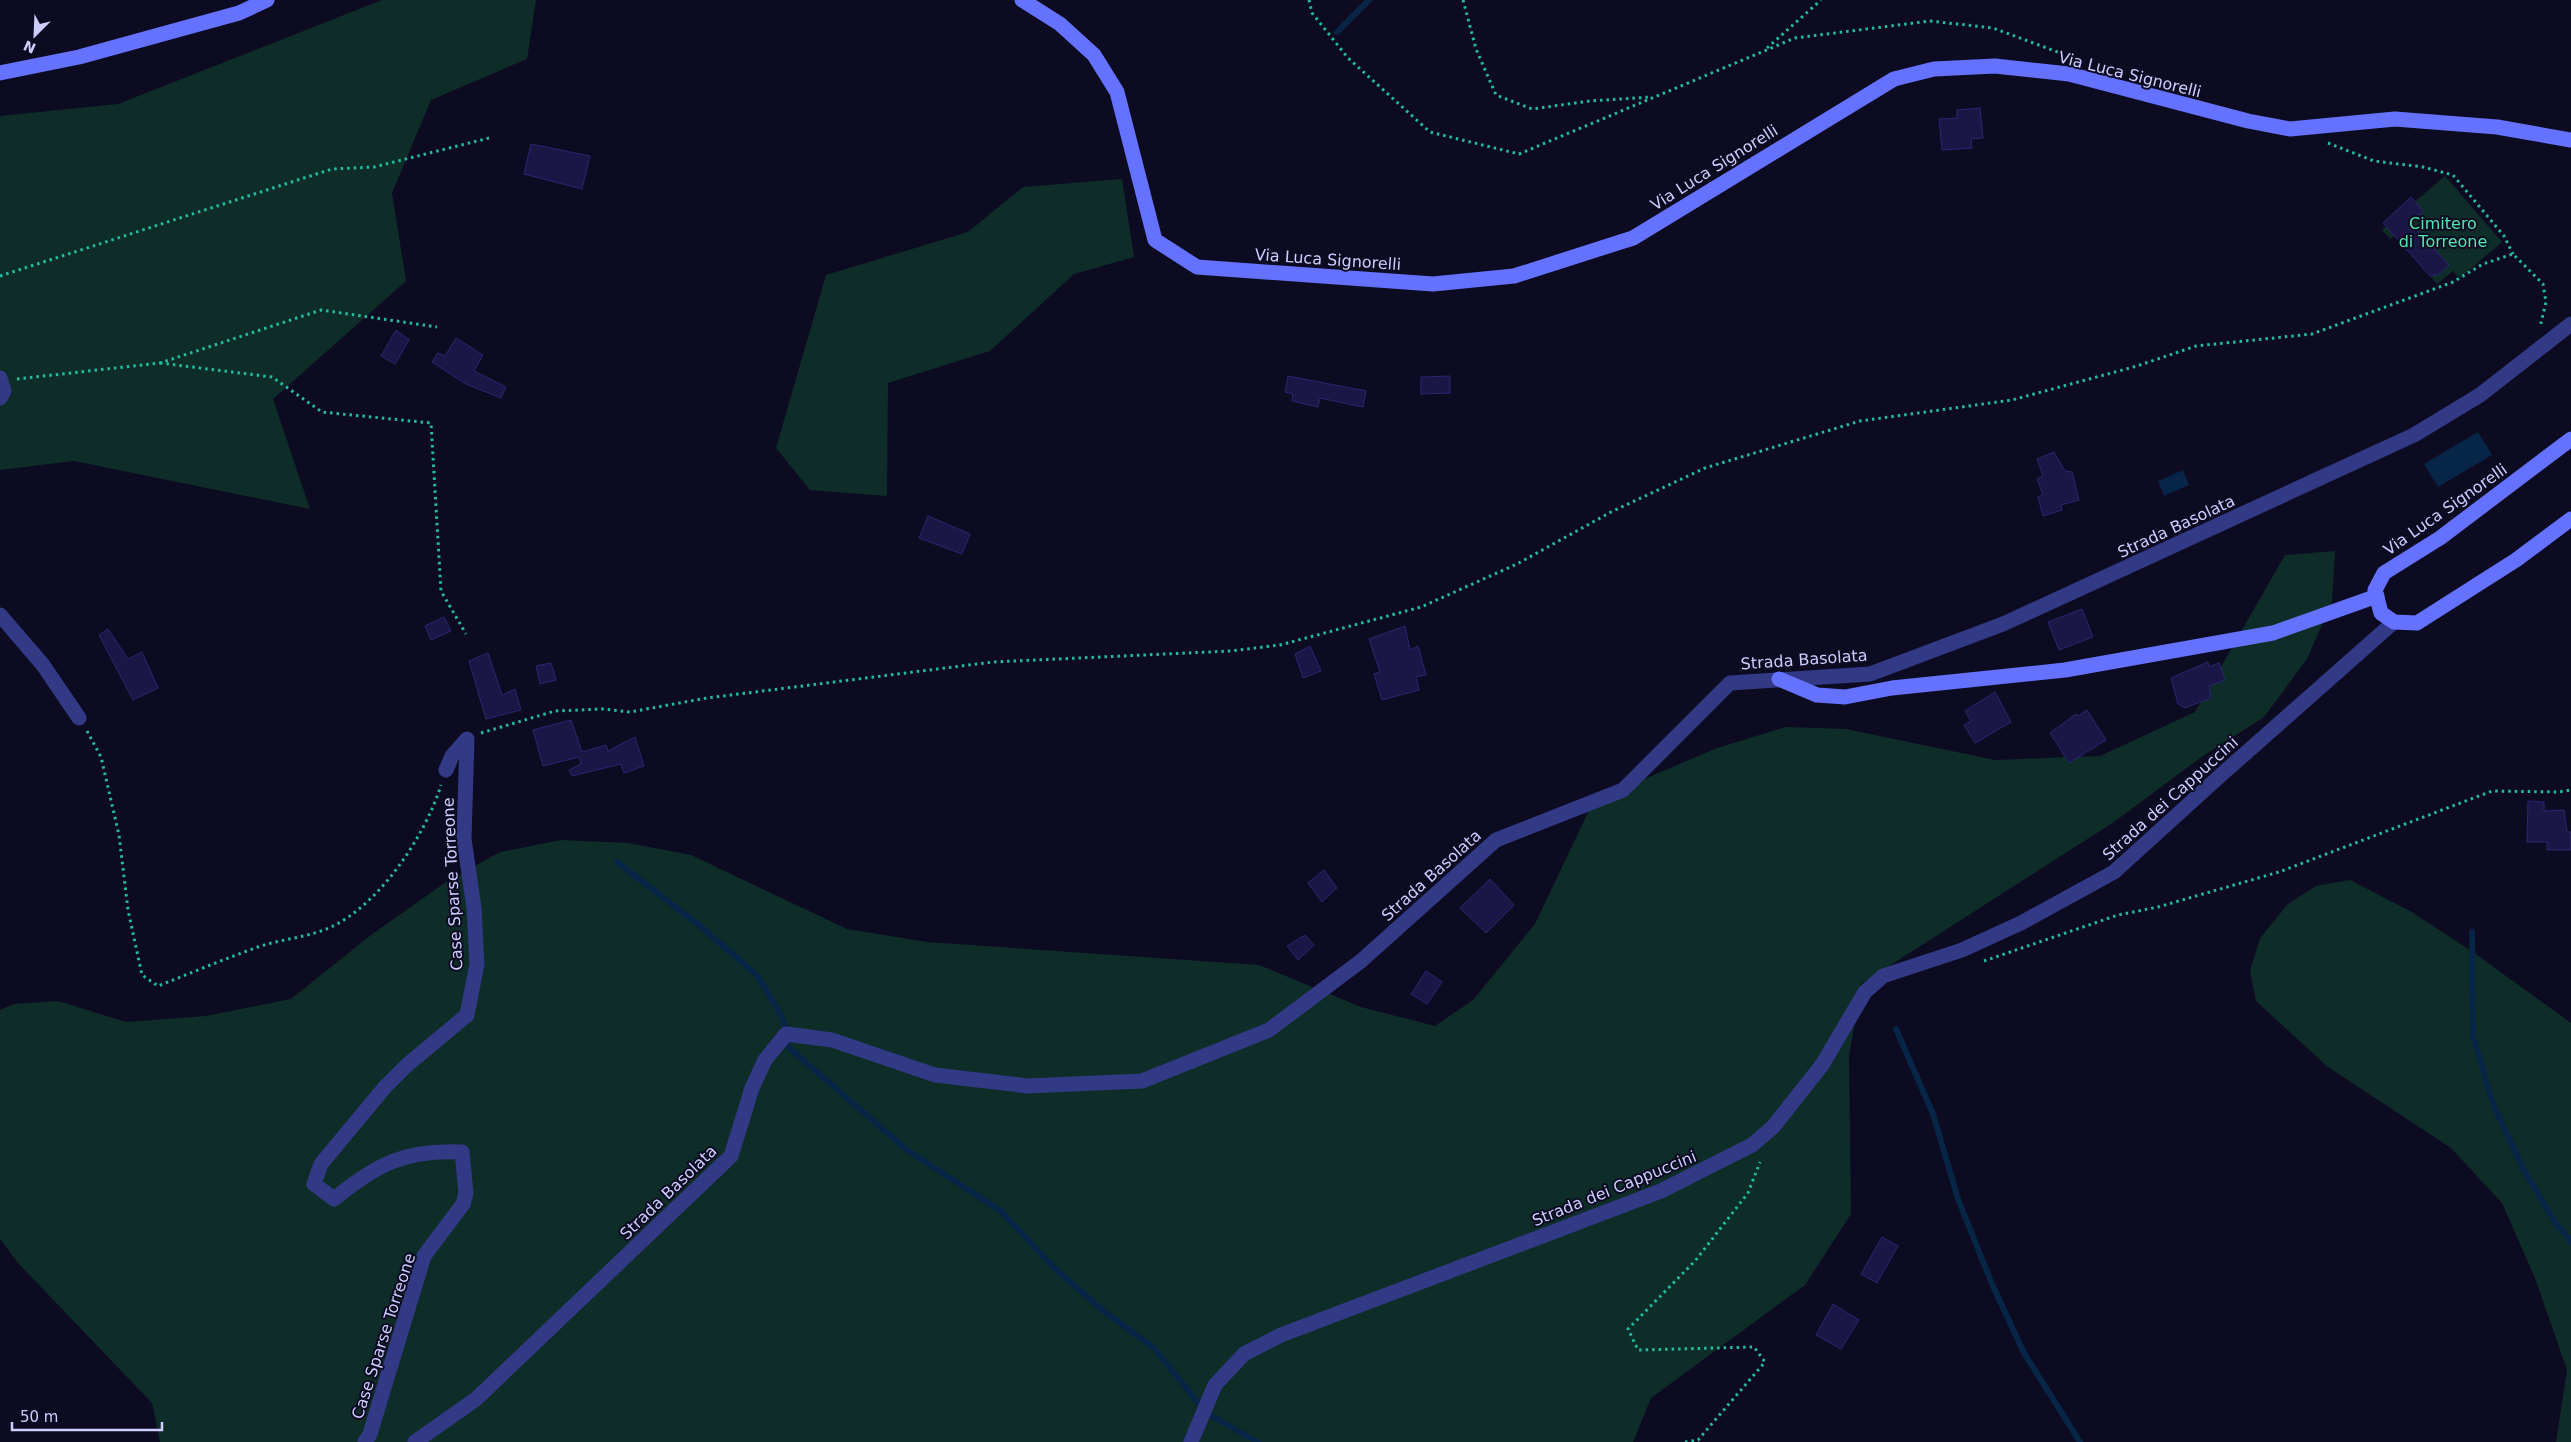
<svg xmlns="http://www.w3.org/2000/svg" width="2571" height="1442" font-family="'DejaVu Sans',sans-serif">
<rect width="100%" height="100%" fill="#0d0b22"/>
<g fill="#0e2d28">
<path d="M382,0H536L527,59L431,100L392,193L406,281L273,399L310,509L74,461L0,470V116L118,104Z"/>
<path d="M2445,176L2502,242L2460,278L2453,271L2437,284L2395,235L2390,239L2382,230Z"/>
<path d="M1122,179L1134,257L1074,274L990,351L888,383L887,496L810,490L776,448L826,275L968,232L1023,187Z"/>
<path d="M2335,551L2332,602L2307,659L2264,717L2200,758L2114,822L1861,984L1849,1057L1851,1214L1805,1285L1651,1398L1633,1442H160L152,1403L18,1263L0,1239V1010L14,1004L58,1001L126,1022L206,1016L291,999L371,935L446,882L500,852L561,840L628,843L691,855L847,929L927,942L1259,965L1361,1007L1435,1026L1473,1000L1535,924L1591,806L1642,780L1717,748L1786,727L1846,729L1995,760L2100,756L2195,712L2285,555Z"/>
<path d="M2350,880L2410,911L2470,950L2571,1023V1442H2556L2567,1370L2535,1278L2502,1203L2451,1148L2328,1067L2256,1001L2250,971L2260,938L2288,904L2316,886Z"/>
</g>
<g fill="#072546">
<path d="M2478,432L2492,455L2438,487L2424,464Z"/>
<path d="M2183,470L2189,485L2164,496L2158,481Z"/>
</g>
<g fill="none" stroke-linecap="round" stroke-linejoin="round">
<g stroke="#072546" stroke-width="6">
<path d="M1337,32L1369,0"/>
<path d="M617,862L700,926L758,976L783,1019L788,1047L907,1150L1001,1211L1051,1265L1101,1309L1154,1348L1206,1413L1258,1442"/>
<path d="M2472,932L2473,1036L2494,1107L2526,1174L2555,1222L2571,1242"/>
<path d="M1896,1029L1933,1114L1958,1199L1992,1284L2024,1353L2080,1442"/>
</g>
</g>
<g fill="#1a1645" stroke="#2c2673">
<path d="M1980,108L1983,138L1971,139L1972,148L1942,150L1939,119L1957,118V110Z"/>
<path d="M531,144L590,156L582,189L524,174Z"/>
<path d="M2411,197L2423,211L2411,223L2449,265L2437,276L2435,274L2431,277L2383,223Z"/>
<path d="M396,330L409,340L395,364L381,356Z"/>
<path d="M456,338L483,355L474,371L506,387L501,398L466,384L432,362L438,353L445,356Z"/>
<path d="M1288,376L1366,391L1363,407L1320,398L1318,407L1292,401L1293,394L1285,392Z"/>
<path d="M1450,376V393L1421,394V377Z"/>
<path d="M2054,452L2065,471L2072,472L2079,500L2061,505L2062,510L2043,516L2038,497L2043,495L2037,479L2043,476L2037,459Z"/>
<path d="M928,516L970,534L962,554L919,538Z"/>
<path d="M2082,609L2093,637L2059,650L2048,622Z"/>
<path d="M444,617L451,631L431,640L425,626Z"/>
<path d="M1405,626L1410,650L1418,646L1426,675L1416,677L1419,690L1382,700L1374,674L1380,672L1369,639Z"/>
<path d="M108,629L128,659L142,652L158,688L133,700L99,635Z"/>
<path d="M1310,646L1321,671L1303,678L1295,654Z"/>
<path d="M488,653L502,695L515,689L521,710L486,719L469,661Z"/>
<path d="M2208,662L2209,667L2219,663L2225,680L2209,686L2211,698L2185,708L2178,704L2171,678Z"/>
<path d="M551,663L556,680L540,684L536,666Z"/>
<path d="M1995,692L2011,722L1975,743L1964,725L1971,721L1965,711Z"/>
<path d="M2087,710L2106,740L2069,763L2050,733L2076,714L2078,716Z"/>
<path d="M571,720L582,752L606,745L608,751L635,737L644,766L624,773L621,764L572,776L569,770L581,764L579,757L543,766L533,730Z"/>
<path d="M2528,801L2544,802V811L2564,810L2567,832H2571V850H2547V842H2527Z"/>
<path d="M1324,870L1337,888L1322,902L1308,883Z"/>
<path d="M1490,879L1514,905L1486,933L1460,908Z"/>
<path d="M1305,935L1314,945L1298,960L1287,946Z"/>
<path d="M1426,971L1442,982L1427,1004L1411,994Z"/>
<path d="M1882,1237L1898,1246L1877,1283L1861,1274Z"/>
<path d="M1833,1304L1859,1320L1841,1349L1816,1335Z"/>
</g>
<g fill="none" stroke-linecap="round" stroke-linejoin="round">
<g stroke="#23bca1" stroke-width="3" stroke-dasharray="2.5 4" stroke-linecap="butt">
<path d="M1309,0L1312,13L1348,58L1430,132L1519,154L1795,38L1930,21L1993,28L2063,54"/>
<path d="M1463,0L1476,49L1496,95L1532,109L1590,101L1651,97"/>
<path d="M1767,48L1821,0"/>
<path d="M2328,143L2374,161L2423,167L2453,175L2504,236L2513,254"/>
<path d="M0,276L332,169L374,167L489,138"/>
<path d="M160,363L272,377L322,412L431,423L441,591L466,634"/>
<path d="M17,379L160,363L321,310L437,327"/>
<path d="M87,731L101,757L119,835L128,910L142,975L158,986C191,973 224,959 258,947C278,940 301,938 321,931C375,913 425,837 441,785"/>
<path d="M481,733L555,711L603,709L630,712L707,698L993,662L1230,651L1280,645L1421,607L1517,564L1611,512L1705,468L1860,421L2012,400L2137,366L2196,346L2312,334L2453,282L2483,264L2513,254L2543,284L2546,302L2540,327"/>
<path d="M1984,961L2118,915L2158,907L2279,872L2492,791L2558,792L2571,790"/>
<path d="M1685,1442L1698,1440L1765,1362L1754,1347L1638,1350L1628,1329L1695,1261L1748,1193L1760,1162"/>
</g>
<g stroke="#323985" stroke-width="15">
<path d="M0,378L4,391L0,398"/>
<path d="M0,615L43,665L79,718"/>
<path d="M365,1442L370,1434L424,1256L463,1204L466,1193L462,1152C406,1149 377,1164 334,1199L314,1184L321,1164L385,1087L407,1065L467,1015L477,964L474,908L464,839L467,739L452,756L446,770"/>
<path d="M415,1442L476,1399L731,1156L752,1088L765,1060L786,1034L832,1040L935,1075L1028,1086L1142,1081L1269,1030L1361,961L1496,840L1623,790L1730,683L1870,674L2003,624L2414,435L2480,395L2571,324"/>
<path d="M1191,1442L1215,1385L1244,1354L1281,1335L1661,1191L1752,1145L1773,1127L1822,1065L1865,992L1883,976L1962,950L2021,923L2114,872L2222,774L2394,622"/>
</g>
<g stroke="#6472ff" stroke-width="15">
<path d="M1022,0L1060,24L1094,55L1117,92L1155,240L1197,267L1433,284L1514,276L1633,238L1894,79L1934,69L1995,66L2069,74L2248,121L2290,129L2395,119L2497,127L2571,140"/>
<path d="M0,73L79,57L239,13L267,0"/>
<path d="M2571,439L2440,538L2384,573L2375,590L2381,613L2394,622L2417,623L2516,560L2571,519"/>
<path d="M1779,679L1817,695L1845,697L1892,688L2065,670L2273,633L2377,596"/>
</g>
</g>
<g text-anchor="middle" stroke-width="4" stroke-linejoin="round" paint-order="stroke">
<g font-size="16" fill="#cdcdff" stroke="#0d0b22">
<text transform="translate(2130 74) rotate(14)" y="6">Via Luca Signorelli</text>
<text transform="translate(1714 167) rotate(-32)" y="6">Via Luca Signorelli</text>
<text transform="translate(1328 259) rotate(4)" y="6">Via Luca Signorelli</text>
<text transform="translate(2445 509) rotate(-35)" y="6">Via Luca Signorelli</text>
<text transform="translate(2176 526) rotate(-25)" y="6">Strada Basolata</text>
<text transform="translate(1804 659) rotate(-4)" y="6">Strada Basolata</text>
<text transform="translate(2170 798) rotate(-42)" y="6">Strada dei Cappuccini</text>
<text transform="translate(1431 875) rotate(-42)" y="6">Strada Basolata</text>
<text transform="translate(452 884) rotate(-93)" y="6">Case Sparse Torreone</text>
<text transform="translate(1614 1188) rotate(-22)" y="6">Strada dei Cappuccini</text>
<text transform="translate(668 1192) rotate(-44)" y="6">Strada Basolata</text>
<text transform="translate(383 1336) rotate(-72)" y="6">Case Sparse Torreone</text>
</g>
<g font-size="16" fill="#4fe9b0" stroke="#0d0b22">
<text x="2443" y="229">Cimitero<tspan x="2443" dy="18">di Torreone</tspan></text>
</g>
</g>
<g transform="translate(35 35) rotate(204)" stroke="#0d0b22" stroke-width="4" paint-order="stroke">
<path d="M0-4L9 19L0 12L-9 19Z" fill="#cdcdff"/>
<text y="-8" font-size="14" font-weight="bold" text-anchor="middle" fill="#cdcdff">N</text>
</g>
<path d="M12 1422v8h150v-8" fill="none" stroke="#cdcdff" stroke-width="2.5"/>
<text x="20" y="1422" font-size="15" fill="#cdcdff" stroke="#0d0b22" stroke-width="4" paint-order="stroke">50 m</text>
</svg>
